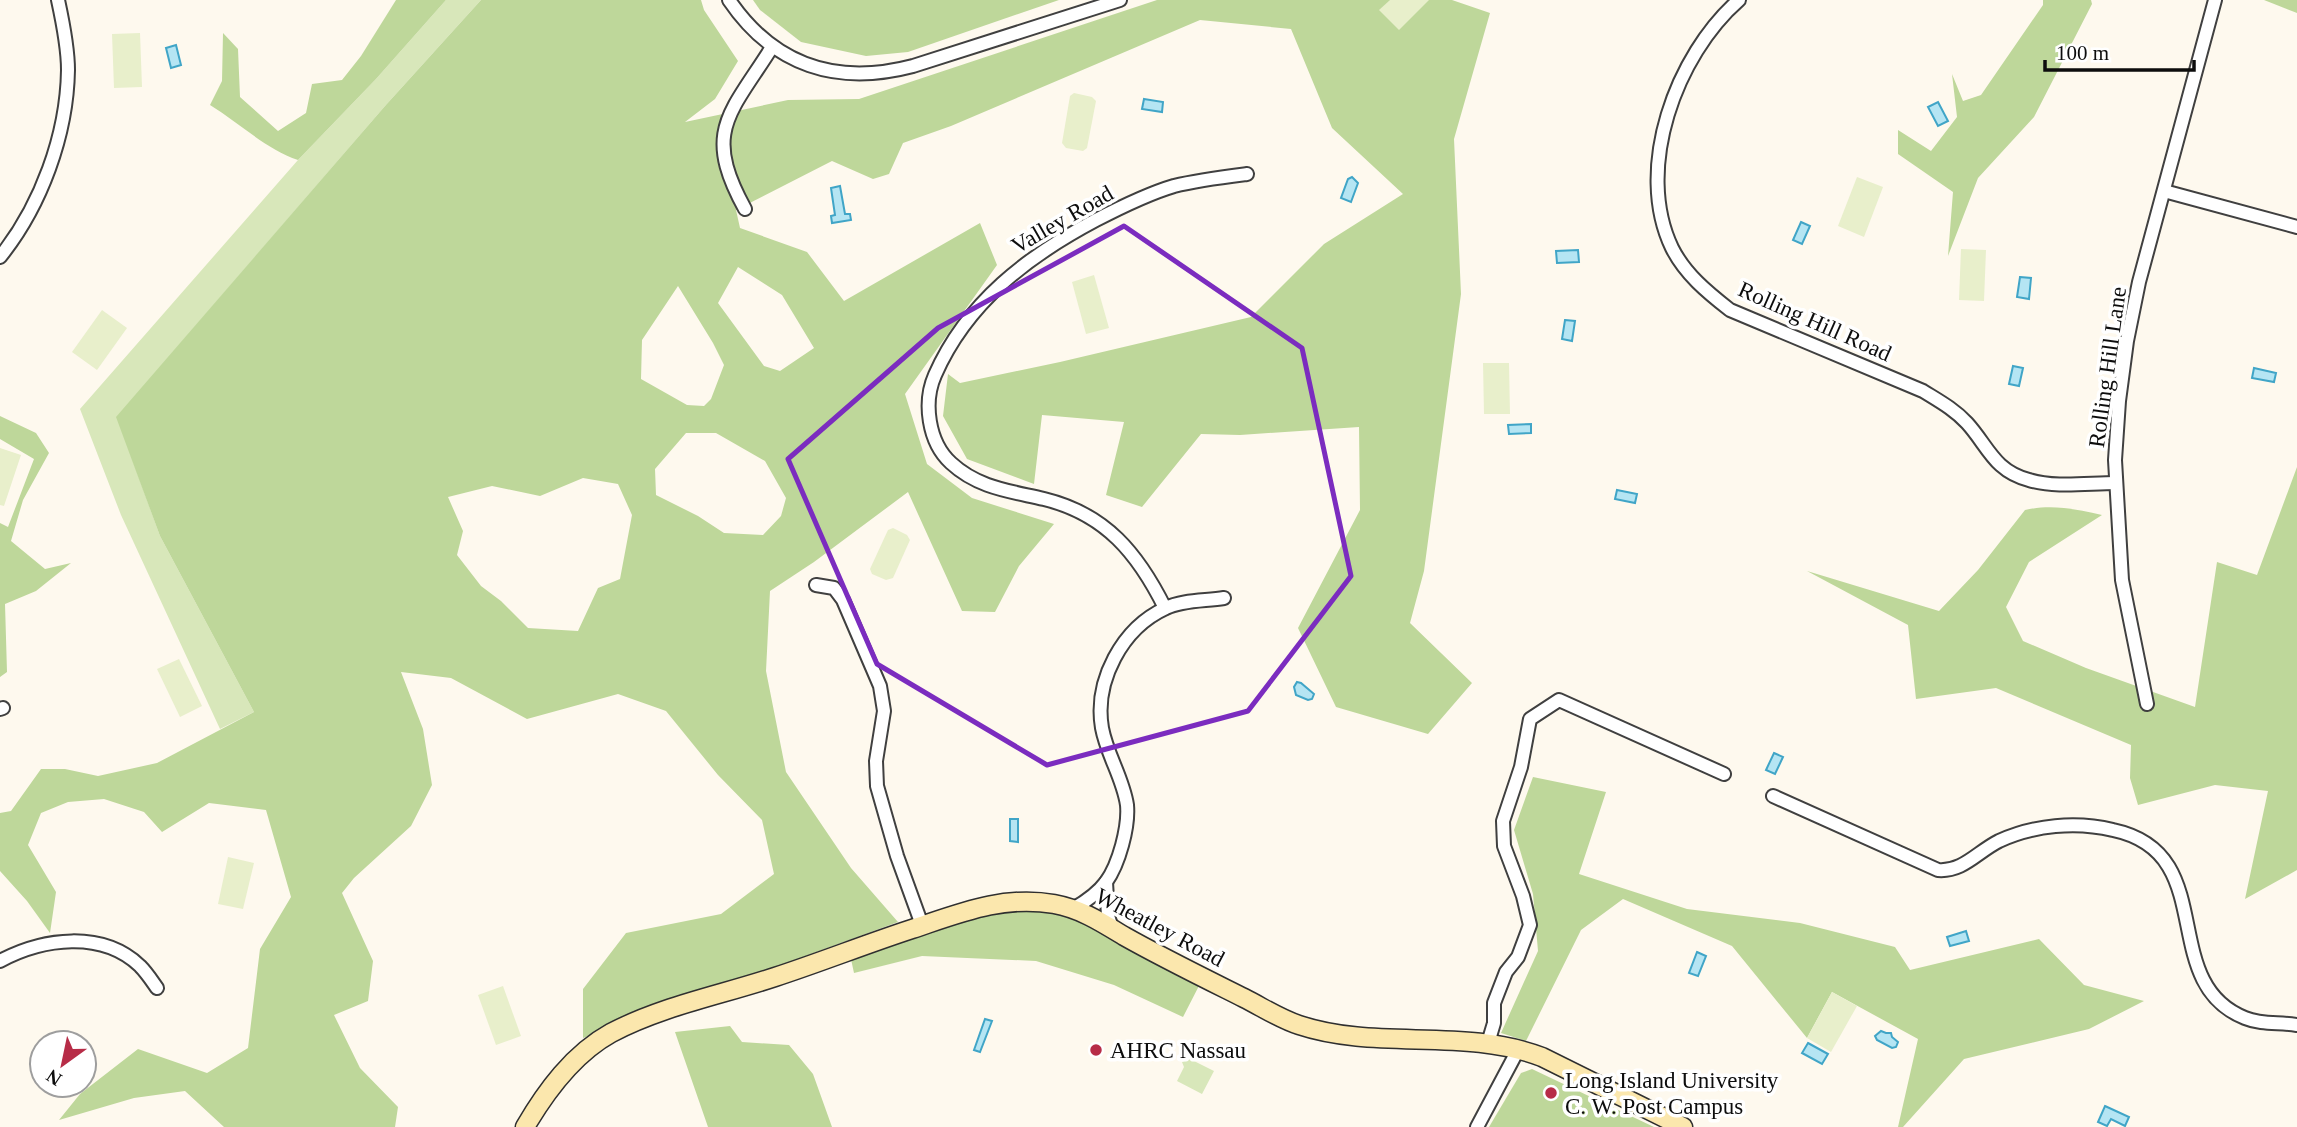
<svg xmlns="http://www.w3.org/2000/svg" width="2297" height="1127" font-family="'Times New Roman',serif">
<rect width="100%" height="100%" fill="#fef9ee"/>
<g fill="#d8e7ba">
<path d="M446,0H481L385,106L117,417L160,536L254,712L220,729L121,515L80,409L298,160L376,79Z"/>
<path d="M1190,1059L1214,1071L1202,1094L1177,1081L1184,1067L1182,1062Z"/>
</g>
<g fill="#bed79a" fill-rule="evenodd">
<path d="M396,0H446L376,79L298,160C266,149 239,123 210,105L222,81L223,33L238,49L240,97L278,131L306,113L312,84L342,80L361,56Z"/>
<path d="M481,0H701L704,10L738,61L715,99L685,122L788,100L859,99L1157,0H1452L1490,13L1454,139L1461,294L1424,571L1410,623L1472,683L1428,734L1336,707L1298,628L1360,510L1359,427L1240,435L1201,434L1142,507L1106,495L1124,422L1042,415L1034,484L967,459L943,416L948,374L960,383L1060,362L1251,317L1324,244L1403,194L1332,128L1291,29L1200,20L951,126L903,143L889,174L873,179L832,161L736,210L740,228L807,252L844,301L980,223L997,265L905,394L927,464L972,498L1054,524L1019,566L995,612L962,611L908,492L814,562L770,591L766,671L786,772L851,868L898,922L583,1038V989L626,933L721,914L774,874L762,820L718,775L666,711L618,694L527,719L451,678L401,672L423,729L432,785L411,826L354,878L342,893L373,961L368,1001L334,1015L360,1068L398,1107L395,1127H224L185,1091L134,1098L59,1120L80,1094L138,1049L207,1073L248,1048L260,949L291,897L266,810L209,803L162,832L144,812L104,799L68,802L41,813L28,845L56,892L50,933L27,901L0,871V813L11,811L41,769H65L98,776L157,763L254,712L160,536L116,417L385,106ZM738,267L782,295L814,348L780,371L764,366L718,303ZM678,286L713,343L724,365L711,399L704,406L687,405L641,379L642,340ZM686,433H716L765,461L786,498L781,516L763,535L724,533L698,516L656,495L655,469ZM583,478L618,484L632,515L620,579L598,588L578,631L528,628L501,601L481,586L457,555L463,531L448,497L492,486L540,496Z"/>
<path d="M753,0H1059L908,52L866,56L801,42L760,10Z"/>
<path d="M2043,0H2091L2092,4L2034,117L1978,178L1948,256L1953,192L1898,154V130L1931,151L1957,117L1952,74L1963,101L1981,95L2043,5Z"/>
<path d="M2264,0H2297V13Z"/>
<path d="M0,416L36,433L49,453L23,500L11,541L45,569L71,563L36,591L5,604L7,672L0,677V523L8,527L34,459L0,439Z"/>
<path d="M2297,467V870L2245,899L2268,791L2215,785L2138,805L2130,778L2131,745L1996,688L1916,699L1908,625L1807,571L1939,611L1978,570L2025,510C2052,504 2075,509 2102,515L2029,562L2006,607L2023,641L2086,668L2195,707L2217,562L2257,575Z"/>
<path d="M1533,777L1606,792L1579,874L1687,909L1800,923L1895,947L1910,970L2039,939L2084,985L2144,1001L2089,1029L1964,1059L1903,1127H1898L1918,1039L1832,992L1807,1038L1732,946L1623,899L1581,930L1526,1041L1501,1033L1538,951L1533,894L1514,830Z"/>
<path d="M1054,904L1203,978L1183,1017L1114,985L1036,961L922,956L854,973L849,950L965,910Z"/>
<path d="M730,1026L742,1042L789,1045L813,1074L832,1127H708L675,1032Z"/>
<path d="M1532,1069L1654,1127H1489L1521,1073Z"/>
</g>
<g fill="#e8efcb">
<path d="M1390,0H1429L1399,30L1379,10Z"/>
<path d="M140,33L142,87L114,88L112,34Z"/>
<path d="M1074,93L1092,97L1096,101L1087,148L1083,151L1066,148L1062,143L1070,96Z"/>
<path d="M1857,177L1883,187L1864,237L1838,226Z"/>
<path d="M1961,249L1986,250L1984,301L1959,300Z"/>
<path d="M1094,275L1109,328L1086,334L1072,282Z"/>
<path d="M102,310L127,328L97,370L72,352Z"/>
<path d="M1483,363H1509L1510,414H1484Z"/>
<path d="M0,448L21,455L4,506L0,505Z"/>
<path d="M893,528L907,535L910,540L893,578L886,580L872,574L870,569L888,530Z"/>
<path d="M179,659L202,706L180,717L157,669Z"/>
<path d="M228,857L254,863L243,909L218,904Z"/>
<path d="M503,986L521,1036L496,1045L478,995Z"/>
<path d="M1832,992L1857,1006L1831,1052L1807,1038Z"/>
</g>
<g fill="#b5e5f3" stroke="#40a5c7" stroke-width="2">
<path d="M176,45L181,65L171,68L166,48Z"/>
<path d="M1144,99L1163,102L1162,112L1142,109Z"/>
<path d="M1938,102L1948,121L1938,126L1928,107Z"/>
<path d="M1352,177L1358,183L1351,202L1341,198L1348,179Z"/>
<path d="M840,186L845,214H850L851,220L832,223L831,216L835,215L831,188Z"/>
<path d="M1801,222L1810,226L1802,244L1793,240Z"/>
<path d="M1578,250L1579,262L1557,263L1556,251Z"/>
<path d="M2020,277L2031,278L2029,299L2017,297Z"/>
<path d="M1565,320L1575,321L1572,341L1562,339Z"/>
<path d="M2013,366L2023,368L2019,386L2009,384Z"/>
<path d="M2254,368L2276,373L2274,382L2252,378Z"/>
<path d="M1531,424V433L1509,434L1508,425Z"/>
<path d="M1617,490L1637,494L1635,503L1615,499Z"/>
<path d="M1297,682L1301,683L1314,694L1312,699L1308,700L1296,695L1294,687Z"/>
<path d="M1774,753L1783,757L1775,774L1766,770Z"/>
<path d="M1010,819H1018V842L1010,841Z"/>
<path d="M1966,931L1969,941L1950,946L1947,937Z"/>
<path d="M1697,952L1706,956L1698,976L1689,973Z"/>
<path d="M985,1019L992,1021L980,1052L974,1050Z"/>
<path d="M1881,1031L1886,1033H1891L1892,1037L1898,1042L1896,1047L1892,1048L1877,1040L1875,1036Z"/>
<path d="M1808,1043L1828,1054L1822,1064L1802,1053Z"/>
<path d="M2105,1106L2129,1117L2125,1126L2111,1119L2107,1126L2098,1122Z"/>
</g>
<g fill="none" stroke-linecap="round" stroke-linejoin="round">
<defs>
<g id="street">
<path d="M729,0C774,66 837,86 913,66L1120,0"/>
<path d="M1739,0C1676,55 1634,169 1672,248C1685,274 1707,292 1730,310L1923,391C1939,401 1954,409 1967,423C1988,446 1994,471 2029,480C2055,488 2088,483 2116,483"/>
<path d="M2164,191L2297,227"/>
<path d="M745,209C702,131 730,114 772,47"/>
<path d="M0,257C41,206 67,135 68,70C68,47 63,23 58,0"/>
<path d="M816,585L834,588L843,600L880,686L884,711L876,761L877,786L897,856L922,925"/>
<path d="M1165,608C1138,554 1106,514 1044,499C1010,491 978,488 951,463C928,442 923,402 935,375C967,302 1028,256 1096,220C1121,207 1147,194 1174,186C1198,180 1223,177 1247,174"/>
<path d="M2147,704L2122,580L2115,460L2119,401L2127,341L2139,282L2215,0"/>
<path d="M0,709L3,708"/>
<path d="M1773,796L1938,870C1963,872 1977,852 1999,841C2034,825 2076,821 2113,830C2222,853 2155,982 2245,1018C2262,1025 2279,1022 2297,1025"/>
<path d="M1106,882L1108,916L1112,928"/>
<path d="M1073,909C1085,902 1098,893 1106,882C1119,864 1129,827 1127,805C1123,778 1107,755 1102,728C1094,681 1122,628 1166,608C1182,600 1206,601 1224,598"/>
<path d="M0,961C43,938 102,930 140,966C147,973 152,981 157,988"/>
<path d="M1488,1043L1494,1023V1003L1506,972L1518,957L1530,925L1523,896L1504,846L1503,821L1521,767L1530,719L1559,700L1724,774"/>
<path d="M1477,1127L1519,1048"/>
</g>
<path id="secondary" d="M525,1127C546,1091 573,1054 611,1033C662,1006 721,995 775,977C821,962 866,944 912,929C960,913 1003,895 1054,904C1081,909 1101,922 1124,936C1163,958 1204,978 1244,998C1262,1007 1280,1019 1299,1025C1377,1051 1464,1027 1542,1057L1683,1127"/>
</defs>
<use href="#street" stroke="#404040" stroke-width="16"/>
<use href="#secondary" stroke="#2f2f2f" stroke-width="21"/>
<use href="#street" stroke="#fff" stroke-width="12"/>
<use href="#secondary" stroke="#fbe7ad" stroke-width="18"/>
</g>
<path fill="none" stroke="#7b2cbf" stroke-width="5" stroke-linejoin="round" d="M1124,226L1302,348L1351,576L1248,711L1047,765L877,664L788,459L938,328Z"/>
<g fill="#b72c47" stroke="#fff" stroke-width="2.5">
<circle cx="1096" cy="1050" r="7"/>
<circle cx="1551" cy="1093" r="7"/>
</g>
<g text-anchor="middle" stroke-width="7" stroke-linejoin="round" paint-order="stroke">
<g font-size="23" fill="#0d0d0d" stroke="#fff">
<text transform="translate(1062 219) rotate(-30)" y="8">Valley Road</text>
<text transform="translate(1815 321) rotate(24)" y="8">Rolling Hill Road</text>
<text transform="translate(2107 367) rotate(-82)" y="8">Rolling Hill Lane</text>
<text transform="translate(1160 927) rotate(28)" y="8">Wheatley Road</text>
</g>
<g font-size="23" fill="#0d0d0d" stroke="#fff" text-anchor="start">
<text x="1110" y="1058">AHRC Nassau</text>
<text x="1565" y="1088">Long Island University<tspan x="1565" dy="26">C. W. Post Campus</tspan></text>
</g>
</g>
<g transform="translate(63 1064) rotate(213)"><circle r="33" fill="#ffffff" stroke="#9e9e9e" stroke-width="2"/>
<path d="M0-5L12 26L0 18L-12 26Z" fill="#b72c47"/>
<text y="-10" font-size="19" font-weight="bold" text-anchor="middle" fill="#0d0d0d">N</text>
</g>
<path d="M2045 60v10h149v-10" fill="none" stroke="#0d0d0d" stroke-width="3.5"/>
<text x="2056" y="60" font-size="21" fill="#0d0d0d" stroke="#ffffff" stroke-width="5" paint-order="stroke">100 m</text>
</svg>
